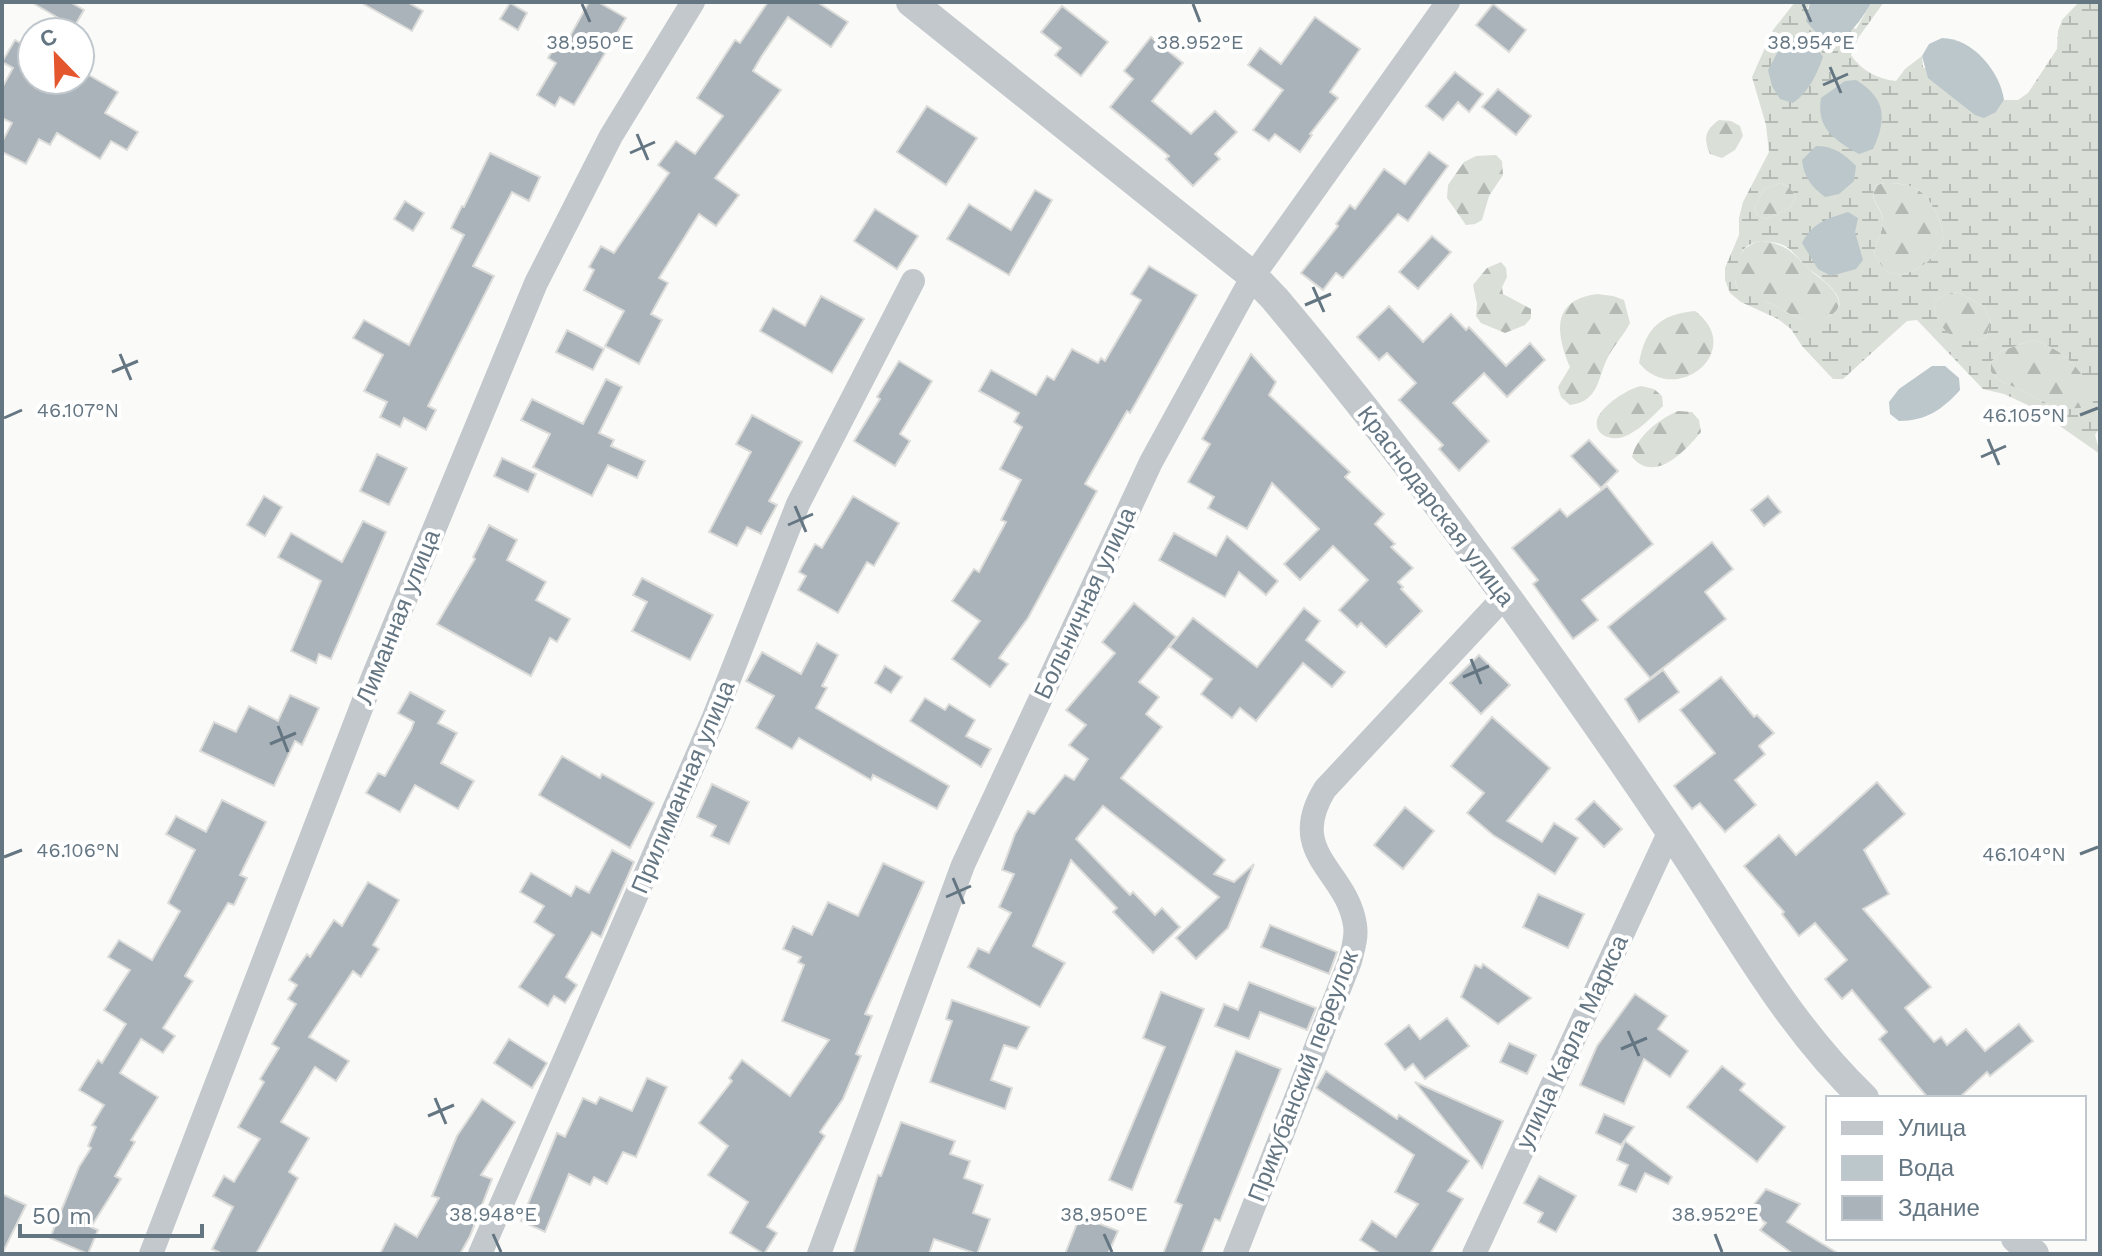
<svg xmlns="http://www.w3.org/2000/svg" width="2102" height="1256" font-family="'Work Sans',sans-serif">
<defs>
<pattern id="forest-firs" width="22" height="20" patternUnits="userSpaceOnUse" patternTransform="scale(2)"><rect width="22" height="20" fill="#dadfd7"/><path d="M5 1l3.5 6h-7zM16 11l3.5 6h-7z" fill="#b4b9b4"/></pattern>
<pattern id="wetland-marsh" width="20" height="14" patternUnits="userSpaceOnUse" patternTransform="scale(2)"><rect width="20" height="14" fill="#dadfd7"/><path d="M1 5h8M5 5V1M11 12h8M15 12V8" fill="none" stroke="#b4b9b4"/></pattern>
</defs>
<rect width="100%" height="100%" fill="#fafaf8"/>
<g fill="url(#forest-firs)">
<path d="M1719,120L1731,121L1740,126L1743,136L1735,150L1722,158L1710,154C1703,138 1705,130 1719,120Z"/>
<path d="M1496,155L1502,161L1503,175L1489,196L1482,220L1475,224L1466,225L1447,198L1448,185L1464,162L1476,156Z"/>
<path d="M1781,183L1790,188L1796,197L1790,208L1766,219L1757,215L1755,207L1764,189Z"/>
<path d="M1885,183C1911,183 1924,188 1935,211C1938,217 1943,227 1943,234C1943,256 1909,282 1889,272C1881,269 1878,259 1874,253C1876,243 1883,231 1883,221C1883,206 1867,201 1876,185Z"/>
<path d="M1761,241C1793,245 1794,257 1817,276C1831,286 1852,305 1828,317C1825,319 1821,322 1817,322C1800,323 1786,310 1771,304C1764,300 1754,301 1747,297C1739,293 1735,286 1735,277C1734,259 1744,244 1761,241Z"/>
<path d="M1501,262L1506,268L1507,277L1502,287L1503,294L1531,309V318L1525,325L1505,333L1481,323L1476,316L1477,304L1473,285L1487,268Z"/>
<path d="M1958,292L1984,307L1991,321L1986,337C1960,350 1934,331 1934,302L1946,294Z"/>
<path d="M1597,294L1613,296L1624,300L1630,323C1624,335 1614,345 1608,357C1597,378 1600,401 1570,405L1561,397L1558,387L1570,367C1556,333 1551,300 1597,294Z"/>
<path d="M1695,311C1747,350 1676,408 1639,363C1645,328 1661,314 1695,311Z"/>
<path d="M2033,340C2061,347 2090,374 2094,403C2069,417 2045,403 2023,391C2009,384 2001,384 1991,372V362L2001,351Z"/>
<path d="M1641,386L1654,389L1662,396L1663,406C1652,417 1638,432 1623,437C1611,441 1594,435 1597,420C1601,406 1627,389 1641,386Z"/>
<path d="M1678,411L1692,412L1699,420L1701,432C1685,451 1655,484 1632,457C1636,437 1659,419 1678,411Z"/>
</g>
<path fill="url(#wetland-marsh)" fill-rule="evenodd" d="M1795,2H1810L1807,9L1856,29L1872,2H1884L1858,38L1851,55C1862,71 1877,79 1896,81L1905,69L1922,56L1923,67L1996,112L2004,100H2018L2028,93L2057,49L2058,31L2062,20L2079,2H2100V427L2095,435L2100,454L2034,408L2004,394L1983,389L1917,320L1907,321L1843,379H1833L1802,346L1791,329L1778,319L1741,302L1730,293L1725,280V268L1739,235V218L1743,202L1769,152L1766,125L1752,77L1773,30ZM1781,183L1790,188L1796,197L1790,208L1766,219L1757,215L1755,207L1764,189ZM1885,183C1911,183 1924,188 1935,211C1938,217 1943,227 1943,234C1943,256 1909,282 1889,272C1881,269 1878,259 1874,253C1876,243 1883,231 1883,221C1882,206 1867,201 1876,185ZM1761,241C1769,242 1778,242 1785,246C1794,251 1800,261 1808,268C1821,279 1858,302 1828,317C1820,322 1814,323 1805,320C1793,318 1782,308 1771,304C1745,292 1727,298 1739,259C1743,247 1749,243 1761,241ZM1958,292L1984,307L1991,321L1986,337C1961,350 1934,330 1934,302L1946,294ZM2033,340C2061,347 2090,374 2093,403C2069,417 2045,403 2023,391C2009,384 2001,384 1991,372V362L2001,351Z"/>
<g fill="#bbc7cb">
<path d="M1810,2H1872C1854,31 1835,59 1806,21Z"/>
<path d="M1796,35C1810,38 1816,46 1823,57C1817,74 1808,93 1793,103L1780,99L1772,86L1768,70L1782,44Z"/>
<path d="M1942,38C1972,38 2000,71 2004,100L1996,112L1984,118L1975,115L1928,78L1922,56L1929,44Z"/>
<path d="M1856,80C1886,98 1887,119 1873,149L1859,154C1834,140 1816,128 1821,98L1845,81Z"/>
<path d="M1816,146C1834,146 1844,154 1856,166L1854,181L1839,194L1825,197C1812,187 1804,178 1802,160Z"/>
<path d="M1848,212L1858,218L1855,232L1863,260L1856,269L1831,276L1818,269L1802,243C1813,222 1827,219 1848,212Z"/>
<path d="M1932,366H1945L1959,378L1960,390C1943,409 1926,421 1899,421L1890,414L1889,402L1899,389Z"/>
</g>
<g fill="#aab3b9" stroke="#dcdcda" stroke-width="2">
<path d="M31,2H70L84,10L74,27Z"/>
<path d="M360,2H407L423,11L412,31Z"/>
<path d="M589,2H598L626,18L574,105L560,97L555,106L537,95L556,63L548,58L561,36L568,40Z"/>
<path d="M768,2H817L848,22L831,47L788,17L761,57L753,71L781,90L715,178L739,195L716,226L699,214L659,278L668,283L651,314L662,320L639,364L605,346L624,311L584,290L594,270L589,267L601,246L614,253L669,173L658,165L676,141L695,154L723,116L697,98L735,40L740,43Z"/>
<path d="M510,3L527,13L518,30L500,19Z"/>
<path d="M1493,4L1526,30L1509,52L1476,25Z"/>
<path d="M1062,6L1108,42L1081,76L1055,55L1061,48L1041,32Z"/>
<path d="M1315,17L1360,49L1330,92L1338,98L1310,134L1312,135L1300,152L1275,134L1269,141L1253,130L1283,90L1248,65L1260,48L1281,64Z"/>
<path d="M32,35V80H83L87,74L118,92L105,113L138,132L127,150L111,141L100,159L57,133L50,145L39,139L26,164L2,152V142L12,123L2,118V88L13,68L2,62L15,40L26,46Z"/>
<path d="M1151,37L1183,63L1152,101L1191,134L1215,111L1237,132L1215,154L1220,159L1193,186L1166,159L1169,156L1110,107L1133,79L1124,71Z"/>
<path d="M1455,72L1483,94L1469,112L1458,102L1443,120L1426,106Z"/>
<path d="M1498,89L1531,116L1516,135L1482,107Z"/>
<path d="M927,106L977,138L946,185L897,152Z"/>
<path d="M1429,152L1448,166L1408,221L1398,214L1343,278L1336,273L1323,290L1301,273L1338,226L1336,224L1350,205L1355,209L1384,169L1405,184Z"/>
<path d="M490,153L540,177L529,201L512,192L473,266L494,276L428,406L436,410L426,430L404,418L400,427L380,417L387,402L364,391L383,355L353,338L364,320L409,345L464,235L451,228L462,206L464,207Z"/>
<path d="M1035,190L1052,200L1009,275L947,239L969,204L1011,230Z"/>
<path d="M405,201L424,213L413,231L394,219Z"/>
<path d="M875,209L918,236L897,269L854,241Z"/>
<path d="M1432,236L1451,252L1418,289L1399,272Z"/>
<path d="M1149,266L1197,295L1130,413L1127,411L1085,484L1097,491L1028,618L999,658L1008,664L990,687L952,659L980,621L952,601L974,569L979,572L1006,522L1001,520L1021,480L1000,469L1022,427L1014,422L1019,413L979,391L991,370L1036,395L1047,376L1054,380L1072,349L1098,363L1101,358L1105,361L1141,300L1131,294Z"/>
<path d="M821,296L864,319L832,373L760,331L773,308L805,326Z"/>
<path d="M1389,306L1423,342L1451,314L1466,330L1469,327L1506,366L1530,343L1545,360L1507,397L1484,373L1453,403L1489,441L1459,471L1439,449L1443,445L1399,400L1416,383L1387,353L1379,360L1357,337Z"/>
<path d="M567,330L604,349L593,370L556,352Z"/>
<path d="M1251,354L1276,382L1269,395L1350,472L1345,477L1384,514L1375,524L1395,544L1391,547L1413,568L1398,582L1403,587L1401,589L1422,611L1386,647L1361,623L1357,627L1339,610L1368,580L1333,546L1300,580L1284,564L1319,529L1272,483L1247,529L1208,508L1214,497L1188,482L1210,444L1202,439Z"/>
<path d="M899,361L932,381L900,434L910,441L895,466L854,441L880,399L877,397Z"/>
<path d="M606,379L622,387L599,433L614,440L611,446L645,461L637,478L608,465L592,496L533,467L550,434L521,420L532,399L583,424Z"/>
<path d="M752,415L802,442L769,501L777,505L761,534L747,527L737,546L709,532L751,452L736,444Z"/>
<path d="M1589,440L1618,471L1601,488L1571,456Z"/>
<path d="M377,454L407,468L389,505L360,491Z"/>
<path d="M502,458L536,474L528,492L494,476Z"/>
<path d="M1607,486L1653,544L1582,600L1598,620L1573,639L1533,584L1538,580L1512,548L1560,509L1567,517Z"/>
<path d="M264,496L282,507L265,536L247,525Z"/>
<path d="M853,496L899,523L874,566L867,562L838,613L798,590L806,576L799,572L815,544L822,548Z"/>
<path d="M1768,496L1781,512L1764,526L1751,510Z"/>
<path d="M363,521L386,532L331,659L319,654L316,663L291,651L321,581L278,557L291,533L342,562Z"/>
<path d="M489,525L517,540L507,560L546,582L536,600L570,619L557,642L550,638L531,676L437,624L475,559L473,557Z"/>
<path d="M1174,533L1216,556L1227,536L1278,581L1266,595L1239,572L1225,597L1159,560Z"/>
<path d="M1712,542L1733,569L1705,592L1726,619L1650,678L1608,627Z"/>
<path d="M642,578L713,615L690,660L632,631L647,602L633,595Z"/>
<path d="M1134,603L1176,637L1139,682L1159,697L1146,714L1162,727L1121,778L1225,860L1214,874L1234,882L1254,864L1228,928L1196,959L1176,938L1219,897L1103,806L1076,839L1130,895L1133,892L1155,915L1162,908L1180,927L1153,953L1113,912L1117,908L1071,860L1033,946L1065,963L1040,1007L968,967L978,948L989,953L1011,913L999,907L1014,874L1002,870L1015,834L1028,811L1034,814L1065,775L1074,780L1088,759L1069,745L1086,725L1066,710L1115,653L1102,642Z"/>
<path d="M1304,608L1320,621L1306,640L1345,672L1332,687L1303,663L1256,721L1240,708L1232,718L1201,694L1212,679L1170,647L1193,618L1257,667Z"/>
<path d="M817,643L838,655L822,686L827,688L816,708L949,786L937,809L873,775L871,780L799,738L792,749L756,728L774,696L746,681L762,652L801,674Z"/>
<path d="M1479,655L1510,685L1481,714L1450,683Z"/>
<path d="M885,666L902,677L891,693L875,683Z"/>
<path d="M1663,670L1679,692L1639,722L1625,699Z"/>
<path d="M1721,677L1754,717L1757,715L1774,733L1759,746L1765,754L1735,780L1756,805L1725,832L1700,803L1692,809L1674,786L1715,753L1680,710Z"/>
<path d="M410,692L445,711L438,723L457,733L441,763L474,781L458,809L415,785L400,812L366,793L378,773L385,776L411,730L414,722L398,713Z"/>
<path d="M290,695L319,708L302,745L295,741L274,786L200,751L214,722L236,732L249,706L278,721Z"/>
<path d="M925,698L945,710L949,704L975,720L966,736L991,749L981,767L910,721Z"/>
<path d="M1492,717L1550,768L1507,821L1542,842L1554,823L1578,838L1555,874L1493,835L1467,813L1484,793L1451,766Z"/>
<path d="M562,756L600,778L602,774L654,803L630,848L539,795Z"/>
<path d="M1877,782L1905,814L1864,850L1889,894L1863,909L1931,987L1905,1008L1934,1042L1941,1037L1947,1045L1966,1029L1985,1051L2019,1024L2033,1041L1990,1076L1987,1072L1959,1098H1928L1879,1039L1887,1032L1852,990L1842,999L1825,979L1847,960L1815,923L1799,936L1782,914L1784,912L1744,866L1779,835L1796,855Z"/>
<path d="M712,784L749,802L729,844L711,836L716,826L697,817Z"/>
<path d="M222,800L266,822L240,875L247,878L234,905L228,903L185,976L193,981L163,1028L175,1036L163,1053L141,1039L120,1073L158,1097L131,1140L135,1142L115,1176L121,1179L91,1227L98,1230L88,1254L50,1238L79,1167L91,1148L88,1146L96,1127L92,1125L104,1105L79,1090L98,1060L102,1063L126,1024L104,1010L130,970L108,957L119,940L152,960L180,911L168,903L195,850L166,834L176,816L206,832Z"/>
<path d="M1594,801L1622,829L1604,847L1576,819Z"/>
<path d="M1405,807L1434,831L1403,869L1374,845Z"/>
<path d="M612,850L634,862L601,937L592,932L566,977L577,985L565,1003L554,996L548,1006L519,987L554,935L534,922L544,906L520,892L531,873L571,896L576,886L589,893Z"/>
<path d="M883,863L924,882L865,1014L872,1016L856,1054L861,1056L843,1099L820,1132L825,1136L767,1227L777,1233L764,1254L730,1233L748,1202L708,1175L728,1146L699,1123L732,1081L729,1078L742,1060L790,1096L829,1040L782,1021L804,965L798,962L801,957L783,949L793,926L812,935L828,902L858,916Z"/>
<path d="M368,882L399,900L373,945L379,949L361,977L353,971L309,1037L349,1061L336,1081L315,1067L281,1122L309,1138L289,1172L298,1178L256,1254H223L212,1249L233,1207L213,1196L224,1176L234,1182L260,1139L238,1127L264,1082L260,1079L279,1048L272,1044L296,1004L288,999L297,985L289,980L307,954L310,957L334,920L342,926Z"/>
<path d="M1538,894L1584,914L1568,948L1523,927Z"/>
<path d="M1270,925L1337,952L1329,974L1261,947Z"/>
<path d="M1483,964L1531,998L1498,1024L1461,997L1475,965L1481,968Z"/>
<path d="M1249,982L1316,1008L1307,1030L1260,1012L1249,1039L1215,1026L1224,1004L1238,1010Z"/>
<path d="M1161,992L1204,1009L1132,1190L1109,1180L1165,1047L1143,1038Z"/>
<path d="M1635,994L1667,1016L1658,1029L1688,1051L1670,1077L1644,1059L1624,1104L1580,1085L1597,1046Z"/>
<path d="M952,1000L1029,1027L1017,1049L1004,1045L991,1080L1012,1088L1005,1109L930,1082L952,1021L946,1019Z"/>
<path d="M1447,1018L1469,1046L1425,1079L1413,1064L1405,1070L1385,1044L1409,1025L1420,1039Z"/>
<path d="M509,1039L547,1063L532,1088L494,1063Z"/>
<path d="M1509,1043L1536,1055L1527,1074L1500,1062Z"/>
<path d="M1236,1051L1281,1069L1220,1221L1215,1219L1201,1254H1163L1182,1205L1175,1202Z"/>
<path d="M1722,1066L1745,1084L1740,1090L1785,1127L1757,1162L1687,1107Z"/>
<path d="M1326,1071L1397,1119L1399,1115L1469,1161L1448,1191L1463,1199L1430,1254H1381L1360,1240L1372,1221L1396,1237L1418,1204L1395,1192L1414,1155L1316,1088Z"/>
<path d="M647,1078L667,1087L636,1157L623,1152L607,1184L594,1177L590,1185L569,1174L545,1232L521,1221L557,1133L565,1137L583,1098L596,1104L600,1097L632,1111Z"/>
<path d="M1415,1082L1503,1121L1482,1168Z"/>
<path d="M482,1099L515,1122L481,1175L492,1179L470,1236L460,1254H380L395,1224L417,1237L439,1198L432,1196L457,1136Z"/>
<path d="M1604,1114L1634,1127L1621,1145L1596,1133Z"/>
<path d="M901,1122L955,1141L950,1154L970,1161L964,1178L983,1185L973,1213L990,1219L977,1254L934,1239L929,1254H853L878,1175L881,1176Z"/>
<path d="M1625,1141L1672,1177L1668,1184L1645,1173L1636,1192L1619,1185L1628,1165L1617,1160Z"/>
<path d="M1539,1176L1576,1196L1556,1232L1538,1222L1543,1213L1524,1203Z"/>
<path d="M1766,1189L1800,1204L1787,1222L1839,1254H1793L1760,1230L1766,1223L1749,1211Z"/>
<path d="M2,1194L26,1205L2,1254Z"/>
<path d="M1080,1216L1118,1231L1108,1254H1065Z"/>
</g>
<g fill="none" stroke-linecap="round" stroke-linejoin="round">
<g stroke="#c3c8cc" stroke-width="24">
<path d="M151,1254L373,677L536,283L611,136L693,2"/>
<path d="M480,1254L714,717L798,504L913,281"/>
<path d="M819,1254L963,865L1151,462L1253,276L1448,2"/>
<path d="M1235,1254L1350,961C1353,949 1357,937 1355,925C1347,870 1285,854 1325,789L1506,595"/>
<path d="M1474,1254L1670,831"/>
</g>
<g stroke="#c3c8cc" stroke-width="30">
<path d="M911,2L1253,276L1275,299C1417,468 1546,647 1669,829C1732,921 1783,1021 1864,1098"/>
<path d="M2016,1238L2034,1254"/>
</g>
</g>
<path fill="none" stroke="#657683" stroke-width="3" d="M582,4L590,22M1193,4L1200,22M1803,4L1811,22M1830,67L1841,93M1823,85L1848,74M637,134L648,160M630,153L655,142M1313,287L1324,312M1305,305L1331,294M120,354L131,380M112,372L138,361M2080,415L2098,408M4,418L22,410M1988,439L1999,465M1981,457L2006,446M795,506L806,532M788,525L813,514M1471,659L1481,684M1463,677L1489,666M278,726L288,752M270,744L296,733M2080,854L2098,847M4,857L22,850M953,878L964,904M946,897L971,886M1628,1031L1639,1056M1621,1049L1647,1038M435,1098L446,1124M428,1116L454,1105M493,1234L501,1252M1104,1234L1112,1252M1715,1234L1722,1252"/>
<g text-anchor="middle" stroke-width="8" stroke-linejoin="round" paint-order="stroke">
<g font-size="24" fill="#657683" stroke="#fff">
<text transform="translate(1436 506) rotate(53)" y="8">Краснодарская улица</text>
<text transform="translate(1085 603) rotate(-65)" y="8">Больничная улица</text>
<text transform="translate(398 617) rotate(-68)" y="8">Лиманная улица</text>
<text transform="translate(683 787) rotate(-67)" y="8">Прилиманная улица</text>
<text transform="translate(1572 1042) rotate(-65)" y="8">улица Карла Маркса</text>
<text transform="translate(1303 1076) rotate(-69)" y="8">Прикубанский переулок</text>
</g>
</g>
<g font-size="20" text-anchor="middle" fill="#657683" stroke="#fff" stroke-width="8" stroke-linejoin="round" paint-order="stroke">
<text x="590" y="49">38.950°E</text>
<text x="1200" y="49">38.952°E</text>
<text x="1811" y="49">38.954°E</text>
<text x="78" y="417">46.107°N</text>
<text x="2024" y="422">46.105°N</text>
<text x="78" y="857">46.106°N</text>
<text x="2024" y="861">46.104°N</text>
<text x="493" y="1221">38.948°E</text>
<text x="1104" y="1221">38.950°E</text>
<text x="1715" y="1221">38.952°E</text>
</g>
<rect width="2102" height="1256" fill="none" stroke="#657683" stroke-width="8"/>
<rect x="1826" y="1096" width="260" height="144" fill="#ffffff" stroke="#c1c8cd" stroke-width="2"/>
<rect x="1842" y="1122" width="40" height="12" fill="#c3c8cc" stroke="#c1c8cd" stroke-width="2"/>
<text x="1898" y="1136" font-size="24" fill="#657683">Улица</text>
<rect x="1842" y="1156" width="40" height="24" fill="#bbc7cb" stroke="#c1c8cd" stroke-width="2"/>
<text x="1898" y="1176" font-size="24" fill="#657683">Вода</text>
<rect x="1842" y="1196" width="40" height="24" fill="#aab3b9" stroke="#c1c8cd" stroke-width="2"/>
<text x="1898" y="1216" font-size="24" fill="#657683">Здание</text>
<g transform="translate(56 56) rotate(337)"><circle r="38" fill="#ffffff" stroke="#c1c8cd" stroke-width="2"/>
<path d="M0-6L14 30L0 20L-14 30Z" fill="#e4572e"/>
<text y="-12" font-size="22" font-weight="bold" text-anchor="middle" fill="#657683">С</text>
</g>
<path d="M20 1224v12h182v-12" fill="none" stroke="#657683" stroke-width="4"/>
<text x="32" y="1224" font-size="24" fill="#657683" stroke="#ffffff" stroke-width="6" paint-order="stroke">50 m</text>
</svg>
